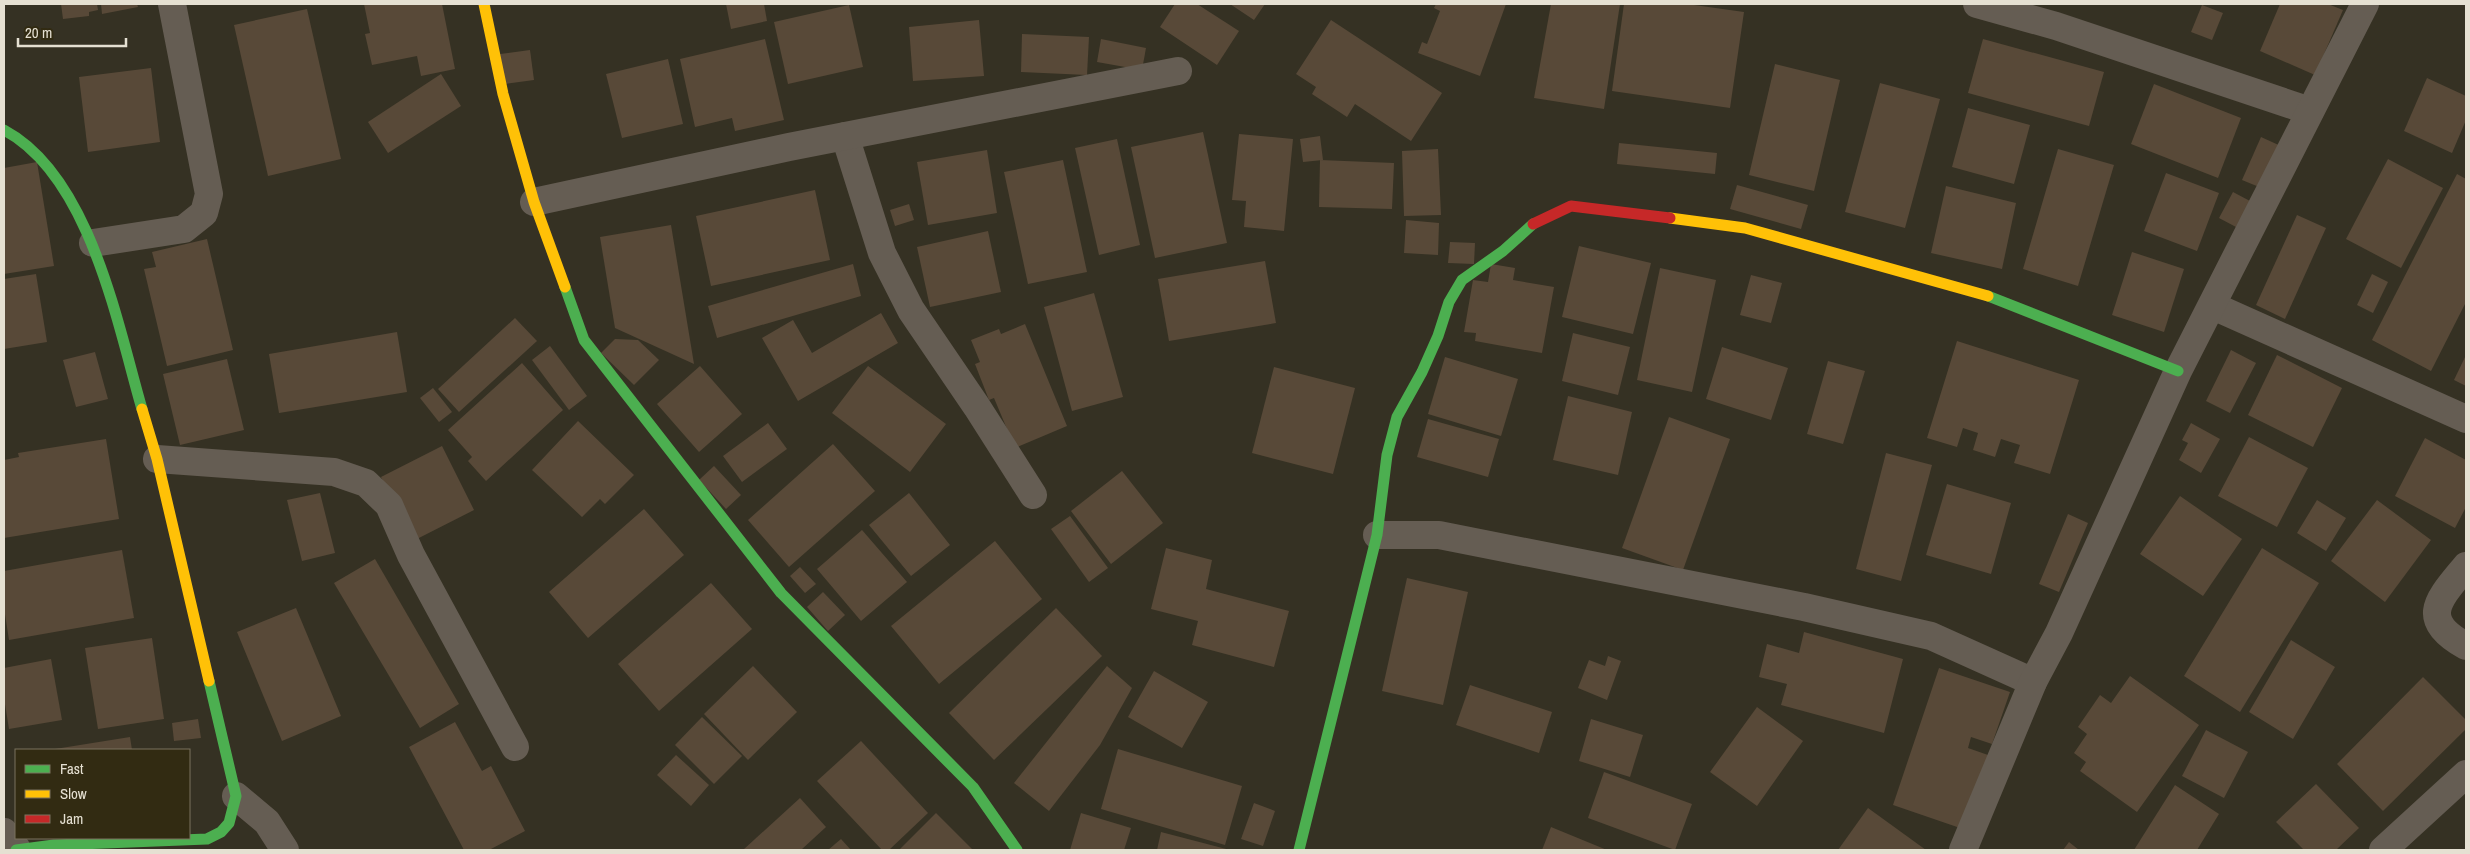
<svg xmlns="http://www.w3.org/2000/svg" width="2470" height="854" font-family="'Archivo Narrow',sans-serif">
<rect width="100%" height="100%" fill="#353123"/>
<g fill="#584938">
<path d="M61,4H97L98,10L89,12V16L63,19Z"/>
<path d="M101,4H137L138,7L102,14Z"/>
<path d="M364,4H442L455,69L421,76L417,56L372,65L365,34L370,33Z"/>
<path d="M726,4H764L767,21L731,29Z"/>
<path d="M1175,4H1197L1239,31L1217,65L1160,27Z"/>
<path d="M1230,4H1265L1254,20Z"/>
<path d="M1436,4H1506L1480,76L1418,53L1422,42L1427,44L1440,11L1434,8Z"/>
<path d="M1551,4H1620L1604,109L1534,98Z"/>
<path d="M1624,4H1687L1744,12L1730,108L1612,91Z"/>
<path d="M2280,4H2328L2343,10L2315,75L2260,51Z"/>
<path d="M849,5L863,67L788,84L774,22Z"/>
<path d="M2202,5L2223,13L2212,40L2191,32Z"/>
<path d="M307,9L341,159L268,176L234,25Z"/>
<path d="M979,20L984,76L913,81L909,27Z"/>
<path d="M1331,20L1442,93L1411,141L1355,104L1347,117L1312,94L1316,87L1296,74Z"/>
<path d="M1022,34L1089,37L1087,75L1021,72Z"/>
<path d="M765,39L784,120L735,131L732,118L695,127L680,59Z"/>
<path d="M1101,39L1146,48L1142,70L1097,62Z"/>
<path d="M1983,39L2104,72L2089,126L1968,93Z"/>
<path d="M530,50L534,80L505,84L500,54Z"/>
<path d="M668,59L683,124L622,138L606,74Z"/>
<path d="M1775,64L1840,80L1814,191L1749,175Z"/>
<path d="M151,68L160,142L88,152L79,77Z"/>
<path d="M441,74L461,106L388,153L368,122Z"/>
<path d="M2427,78L2466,96V120L2452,153L2404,131Z"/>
<path d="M1880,83L1940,99L1905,228L1845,212Z"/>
<path d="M2154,84L2241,118L2218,178L2131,144Z"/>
<path d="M1968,108L2030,125L2014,184L1952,167Z"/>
<path d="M1203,132L1227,243L1155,258L1131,147Z"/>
<path d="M1239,134L1293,139L1284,231L1244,227L1246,201L1232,200Z"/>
<path d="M1320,136L1323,160L1303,162L1300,139Z"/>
<path d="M2261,137L2283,147L2264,189L2242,180Z"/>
<path d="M1117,139L1140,245L1099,255L1075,148Z"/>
<path d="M1619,143L1717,153L1715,174L1617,164Z"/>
<path d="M1438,149L1441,215L1404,216L1402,151Z"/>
<path d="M2058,149L2114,165L2078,286L2023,269Z"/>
<path d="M987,150L997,213L928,225L917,162Z"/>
<path d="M2388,159L2443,188L2401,268L2346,239Z"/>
<path d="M1063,160L1087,272L1028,284L1004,172Z"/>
<path d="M1320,160L1394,163L1392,209L1319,207Z"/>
<path d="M37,162L54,266L4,274V168Z"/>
<path d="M2166,173L2219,193L2197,251L2144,231Z"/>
<path d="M2457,174L2466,179V302L2431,371L2372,340Z"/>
<path d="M1737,185L1808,205L1801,229L1730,209Z"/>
<path d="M1946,186L2016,203L2002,269L1931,253Z"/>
<path d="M815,190L830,260L711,286L696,216Z"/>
<path d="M2233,192L2250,201L2236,227L2219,218Z"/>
<path d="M909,204L914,220L895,226L890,210Z"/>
<path d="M2297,215L2326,228L2285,319L2256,305Z"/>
<path d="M1406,220L1439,223L1438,255L1404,253Z"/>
<path d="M671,225L694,364L615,328L600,237Z"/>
<path d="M988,231L1001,292L930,307L917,247Z"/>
<path d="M207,239L233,350L167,366L144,269L156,267L152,252Z"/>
<path d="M1450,242L1475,243L1474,264L1448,263Z"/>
<path d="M1579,246L1651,263L1633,334L1562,317Z"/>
<path d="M2132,252L2184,269L2164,332L2112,315Z"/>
<path d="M1265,261L1276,323L1169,341L1158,279Z"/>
<path d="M853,264L861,296L717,338L708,306Z"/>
<path d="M1491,264L1515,268L1513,280L1554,287L1542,353L1475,341L1476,333L1464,332L1473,280L1488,282Z"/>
<path d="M1660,268L1716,280L1692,392L1637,380Z"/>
<path d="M36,274L47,342L4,349V279Z"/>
<path d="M2372,274L2388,282L2373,313L2357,305Z"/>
<path d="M1751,275L1782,283L1771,323L1740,315Z"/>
<path d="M1094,293L1123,397L1072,411L1044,307Z"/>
<path d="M881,313L898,343L798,401L762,338L793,320L812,353Z"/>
<path d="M515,318L537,341L459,412L438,389Z"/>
<path d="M1025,324L1067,426L1015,448L994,398L989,400L975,364L980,362L971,340L999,329L1001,334Z"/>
<path d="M397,332L407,392L279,413L269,354Z"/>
<path d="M1573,333L1630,347L1618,395L1562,381Z"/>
<path d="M615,339L638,340L659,360L634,385L601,353Z"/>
<path d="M1957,341L2079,380L2050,474L2014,463L2020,445L2001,439L1995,457L1973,450L1978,433L1963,428L1957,447L1927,438Z"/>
<path d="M550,346L587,396L569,410L532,360Z"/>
<path d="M1722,347L1788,368L1771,420L1706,399Z"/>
<path d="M2231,350L2256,363L2230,413L2206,401Z"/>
<path d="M95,352L108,399L76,407L63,360Z"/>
<path d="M2277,355L2342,388L2313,447L2248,415Z"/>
<path d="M2466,355V386L2454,380Z"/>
<path d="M1445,357L1518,379L1501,436L1428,414Z"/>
<path d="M227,359L244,430L180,445L163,374Z"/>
<path d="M1828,361L1865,371L1843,444L1807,434Z"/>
<path d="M522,363L563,410L486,481L468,461L472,457L448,430Z"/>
<path d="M700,366L742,414L699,452L657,404Z"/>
<path d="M868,366L946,424L910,472L832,413Z"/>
<path d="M1274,367L1355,388L1333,474L1252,453Z"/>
<path d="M433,388L452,412L439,422L420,398Z"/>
<path d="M1568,396L1632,412L1618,475L1553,460Z"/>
<path d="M1669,417L1730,439L1683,570L1622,548Z"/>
<path d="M1428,419L1499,439L1488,477L1417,457Z"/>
<path d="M578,421L634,475L605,504L600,499L582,517L532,470Z"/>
<path d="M768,423L787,449L742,482L723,456Z"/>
<path d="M2191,423L2220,439L2201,473L2179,460L2188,443L2182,440Z"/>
<path d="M2249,437L2308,468L2277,527L2218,496Z"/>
<path d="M2425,438L2466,460V507L2455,528L2395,496Z"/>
<path d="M106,439L119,519L4,538V460L19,457L18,453Z"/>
<path d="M833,444L875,491L789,567L748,520Z"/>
<path d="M442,446L474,510L413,541L381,477Z"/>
<path d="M1886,453L1932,465L1901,581L1856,569Z"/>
<path d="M714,466L741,495L726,509L699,480Z"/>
<path d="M1122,471L1163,523L1111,564L1071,511Z"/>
<path d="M1947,484L2011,503L1991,574L1926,555Z"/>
<path d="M320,493L335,553L302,561L287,500Z"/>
<path d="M909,493L950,545L911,576L869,525Z"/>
<path d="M2180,496L2242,539L2203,596L2140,554Z"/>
<path d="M2317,500L2346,518L2326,551L2297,533Z"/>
<path d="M2377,500L2431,540L2385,602L2331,561Z"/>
<path d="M644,509L684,555L588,638L549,592Z"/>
<path d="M2068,514L2088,523L2059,592L2039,584Z"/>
<path d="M1070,516L1108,568L1089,582L1051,529Z"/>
<path d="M862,530L907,582L861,621L817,569Z"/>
<path d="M995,541L1042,599L939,684L891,626Z"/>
<path d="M1166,548L1212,560L1206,589L1289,611L1274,667L1192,645L1198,621L1151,609Z"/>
<path d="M2262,548L2319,583L2240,712L2184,676Z"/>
<path d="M122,550L134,618L9,640L4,608V571Z"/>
<path d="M375,559L459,704L420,728L334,583Z"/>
<path d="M800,567L816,584L805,593L790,576Z"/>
<path d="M1407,578L1468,592L1443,705L1382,691Z"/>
<path d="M711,583L752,629L659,711L618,664Z"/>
<path d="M823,592L845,615L828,631L807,607Z"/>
<path d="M296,608L341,716L282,741L237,632Z"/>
<path d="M1056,608L1102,656L994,760L949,713Z"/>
<path d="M1804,632L1903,659L1884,733L1781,705L1787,684L1759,677L1767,644L1799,653Z"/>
<path d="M152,638L164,719L98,729L85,648Z"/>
<path d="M2291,640L2335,667L2293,739L2249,712Z"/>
<path d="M1608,656L1621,661L1607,700L1578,688L1589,660L1605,666Z"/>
<path d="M51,659L62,720L9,729L4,698V668Z"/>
<path d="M753,666L797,712L748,760L704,714Z"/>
<path d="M1107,666L1132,688L1100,745L1049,811L1014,783Z"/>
<path d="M1939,668L2010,692L1992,744L1971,737L1968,748L1988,755L1963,829L1893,805Z"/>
<path d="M1154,671L1208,702L1182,748L1128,717Z"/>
<path d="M2130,676L2199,725L2137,812L2080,771L2086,762L2074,753L2087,734L2078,727L2100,695L2111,703Z"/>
<path d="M2423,677L2466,720V729L2383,811L2337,764Z"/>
<path d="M1470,685L1552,712L1539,753L1456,725Z"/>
<path d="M1757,707L1803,741L1757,806L1710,772Z"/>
<path d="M702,717L742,756L714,784L675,745Z"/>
<path d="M198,719L201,738L174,741L172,723Z"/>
<path d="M1591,719L1643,735L1630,777L1579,761Z"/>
<path d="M455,722L482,771L491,766L525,831L489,850H464L409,747Z"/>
<path d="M2206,730L2248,752L2224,798L2182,776Z"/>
<path d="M130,737L132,750H55V749Z"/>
<path d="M861,741L928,813L889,850H882L817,781Z"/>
<path d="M1118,749L1242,786L1225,845L1101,809Z"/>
<path d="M676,755L709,785L691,806L657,775Z"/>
<path d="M1604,772L1692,804L1675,850L1588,818Z"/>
<path d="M2316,784L2359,828L2336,850H2304L2276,822Z"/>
<path d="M2175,785L2219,814L2197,850H2134Z"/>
<path d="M800,798L826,827L801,850H743Z"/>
<path d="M1254,803L1275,811L1263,846L1241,839Z"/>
<path d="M1868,808L1926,850H1838Z"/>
<path d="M936,813L973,850H899Z"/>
<path d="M1081,813L1131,828L1124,850H1070Z"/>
<path d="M1551,827L1607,850H1542Z"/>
<path d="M1161,832L1230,850H1157Z"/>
<path d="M841,839L851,850H828Z"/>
<path d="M2069,842L2079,850H2063Z"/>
</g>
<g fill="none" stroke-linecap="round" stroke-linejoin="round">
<g stroke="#655d53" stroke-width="28">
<path d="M1977,4L2056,26L2310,111"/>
<path d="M845,136L882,253L911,310L977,407L1033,495"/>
<path d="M534,202L789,147L1178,71"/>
<path d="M93,243L184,229L204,213L209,194L172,4"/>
<path d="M2213,306L2466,419"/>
<path d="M157,459L334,472L366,483L389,505L411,555L515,747"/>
<path d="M1377,535H1439L1804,607L1931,636L2033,682"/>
<path d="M2466,566C2439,599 2417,619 2466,646"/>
<path d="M236,796L267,822L285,850"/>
<path d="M4,832L17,849"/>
<path d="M1963,850L2033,682L2059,633L2178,371L2365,4"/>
<path d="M2383,850L2466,774"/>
</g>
<g stroke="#4caf50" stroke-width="11">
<path d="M4,130C90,176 117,323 142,409"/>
<path d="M565,287L584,340L781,593L973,787L1017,850"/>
<path d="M1988,296L2178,371"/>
<path d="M16,850L54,845L207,839L221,832L229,823L236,796L209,681"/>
<path d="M1299,850L1377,535L1387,455L1397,417L1422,372L1438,336L1449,302L1462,280L1503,251L1533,224"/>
</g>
<g stroke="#ffc107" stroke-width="11">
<path d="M484,4L503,94L534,202L565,287"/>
<path d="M1670,218L1745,228L1988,296"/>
<path d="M142,409L157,459L209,681"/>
</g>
<path stroke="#c62828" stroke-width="11" d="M1533,224L1571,206L1670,218"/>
</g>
<rect width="2470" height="854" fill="none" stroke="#e5e0d2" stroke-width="10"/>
<rect x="15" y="749" width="175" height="90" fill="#322b12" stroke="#7a735f"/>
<rect x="25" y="765" width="25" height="8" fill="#4caf50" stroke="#7a735f"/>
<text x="60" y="774" font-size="15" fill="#e5e0d2">Fast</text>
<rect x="25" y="790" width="25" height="8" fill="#ffc107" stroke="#7a735f"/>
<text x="60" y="799" font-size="15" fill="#e5e0d2">Slow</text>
<rect x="25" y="815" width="25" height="8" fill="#c62828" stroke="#7a735f"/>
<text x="60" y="824" font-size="15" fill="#e5e0d2">Jam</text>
<path d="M18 38v8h108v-8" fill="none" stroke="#e5e0d2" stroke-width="2.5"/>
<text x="25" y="38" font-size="15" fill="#e5e0d2" stroke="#322b12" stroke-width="4" paint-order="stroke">20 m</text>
</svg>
